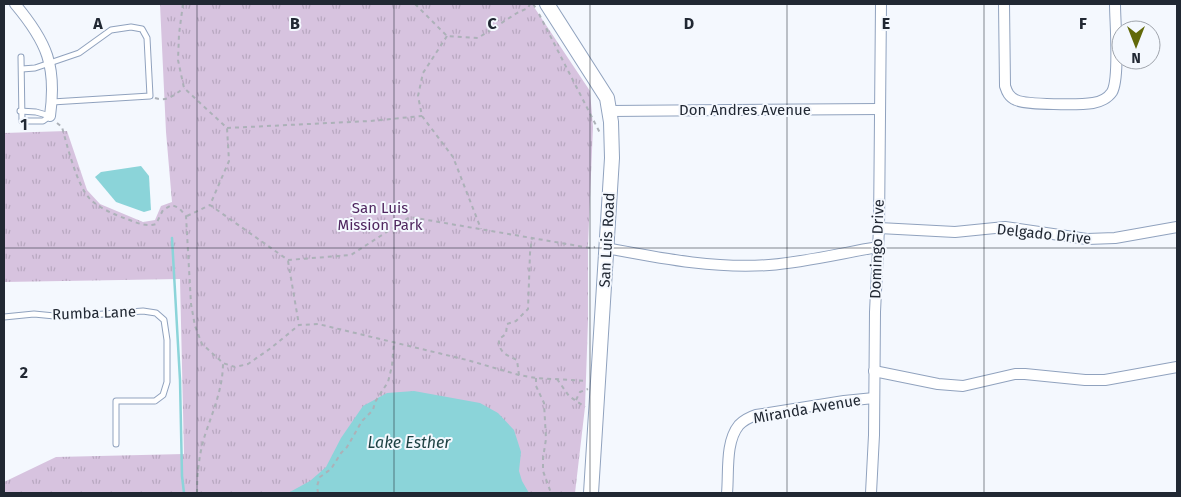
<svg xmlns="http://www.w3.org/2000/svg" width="1181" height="497" font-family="'Fira Sans',sans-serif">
<defs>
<pattern id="park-tufts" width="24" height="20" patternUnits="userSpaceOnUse" patternTransform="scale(1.25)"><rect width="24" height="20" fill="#d7c3df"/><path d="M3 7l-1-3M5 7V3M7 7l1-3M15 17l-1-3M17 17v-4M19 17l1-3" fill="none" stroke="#b8a8c0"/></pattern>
</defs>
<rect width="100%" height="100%" fill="#f4f8fe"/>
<path fill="url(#park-tufts)" d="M160,4H532L590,91L593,127L588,245V321L585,407L575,493H4V482L56,457L184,454L180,279L4,282V133L67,131L87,190L100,204L143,222L155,220L161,206L172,202L166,132Z"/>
<g fill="#8bd4d9">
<path d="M141,166L149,176L151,210L144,212L116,202L95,177L101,172Z"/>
<path d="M414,391L480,403L498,413L514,430L521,452L519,471L522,481L529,493H288L310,481L326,467L341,438L363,406L387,393Z"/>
</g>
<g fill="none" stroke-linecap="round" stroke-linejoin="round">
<path stroke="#8bd4d9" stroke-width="2.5" d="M172,238L180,380L182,476L184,493"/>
<defs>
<g id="lane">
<path d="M21,57L22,121H43L50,116"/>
<path d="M22,69L35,68L79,53L111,30L131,27L142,29L147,38L150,96L52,102"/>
<path d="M20,111L36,112L50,116"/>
<path d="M4,317L34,314L65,317L143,311L156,313L164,320L167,340V382L163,395L155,401H116V444"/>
</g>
<g id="street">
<path d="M15,4C47,42 57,66 50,116"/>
<path d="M1004,4L1005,86C1007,92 1009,97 1016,100C1026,105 1081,105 1093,103C1100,102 1108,98 1112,92C1120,78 1115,22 1115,4"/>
<path d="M610,111L880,109"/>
<path d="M879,228L955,232L1005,227L1087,239L1115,238L1177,227"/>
<path d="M606,248C660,258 714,269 769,265C806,262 842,253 878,247"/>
<path d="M874,371L938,384L963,386L1015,374H1025L1085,380H1105L1177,367"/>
<path d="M727,493C729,473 725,442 739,425C744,420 750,417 756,415L844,401L874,398"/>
<path d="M871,493L874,435L875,312L879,228L881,4"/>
</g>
<path id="secondary" d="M547,4L607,98L611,122L612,158L591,493"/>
</defs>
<use href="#lane" stroke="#90a2be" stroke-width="7"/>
<use href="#street" stroke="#90a2be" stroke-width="12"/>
<use href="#secondary" stroke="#90a2be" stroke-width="16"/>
<g stroke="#acb1b8" stroke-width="2" stroke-dasharray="4 4" stroke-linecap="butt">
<path d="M183,4L179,34L178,60L184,88L227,128L229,161L210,205L288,260L351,255L410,217L590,248L595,247"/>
<path d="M415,4L447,36L478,38L517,13L528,8L530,4"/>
<path d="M533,4L537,10"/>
<path d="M539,14L600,133"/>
<path d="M447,36L423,73L418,96L422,116L453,157L481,229"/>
<path d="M155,98C167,102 174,95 184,88"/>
<path d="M57,123L62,127C67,145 77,186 90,199C99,208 115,215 127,219C137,223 146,227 156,224L163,210L172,205L179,208L186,216L191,304L195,326L202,344L223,363L235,367L248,364L271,348L299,325L318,324L467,360L519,375L536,378L587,381"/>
<path d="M227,128L370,121L422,116"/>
<path d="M187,216L210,205"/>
<path d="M288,261L299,325"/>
<path d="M519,375L517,360C506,355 498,352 499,339L506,334L507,324L516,321L528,309L530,253L532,238"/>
<path d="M536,378V386L544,403L546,439L543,458V471L551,493"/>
<path d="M557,379L569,396L585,407"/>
<path d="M576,400L580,392L588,389"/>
<path d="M197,493C197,474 199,454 205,435C213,411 223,388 223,363"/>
<path d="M318,493L317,486L320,477L331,469L341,453L347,447L362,421L373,410L375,402L388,382L392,366L394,342"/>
</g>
<use href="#lane" stroke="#fff" stroke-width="5"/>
<use href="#street" stroke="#fff" stroke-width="10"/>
<use href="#secondary" stroke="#fff" stroke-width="14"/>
</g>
<path fill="none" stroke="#212833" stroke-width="1" stroke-opacity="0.55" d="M197,4V493M394,4V493M590,4V493M787,4V493M984,4V493M4,248H1177"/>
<g text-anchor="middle" stroke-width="4" stroke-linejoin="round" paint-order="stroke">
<g font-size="15" fill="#212833" stroke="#f4f8fe">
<text x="745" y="115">Don Andres Avenue</text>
<text transform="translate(1044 234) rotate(6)" y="5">Delgado Drive</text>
<text transform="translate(607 240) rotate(-87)" y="5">San Luis Road</text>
<text transform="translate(877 249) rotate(-88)" y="5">Domingo Drive</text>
<text transform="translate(94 313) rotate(-2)" y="5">Rumba Lane</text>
<text transform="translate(807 409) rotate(-10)" y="5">Miranda Avenue</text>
</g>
<g font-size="15" fill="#4f265f" stroke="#f4f8fe">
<text x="380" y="213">San Luis<tspan x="380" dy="17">Mission Park</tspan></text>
</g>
<g font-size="16" font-style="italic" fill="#1e4244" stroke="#f4f8fe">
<text x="409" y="448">Lake Esther</text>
</g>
</g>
<g font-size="16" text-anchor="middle" font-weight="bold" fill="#212833" stroke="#f4f8fe" stroke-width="4" stroke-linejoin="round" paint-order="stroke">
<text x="98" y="29">A</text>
<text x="295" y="29">B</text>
<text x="492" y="29">C</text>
<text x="689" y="29">D</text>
<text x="886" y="29">E</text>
<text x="1083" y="29">F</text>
<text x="24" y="130">1</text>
<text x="24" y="378">2</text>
</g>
<rect width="1181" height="497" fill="none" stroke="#212833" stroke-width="10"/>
<g transform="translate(1136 45) rotate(180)"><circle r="24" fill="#f4f8fe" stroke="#a0a5ad"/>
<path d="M0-4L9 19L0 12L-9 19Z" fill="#626909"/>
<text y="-8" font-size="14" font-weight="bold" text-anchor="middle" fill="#212833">N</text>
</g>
</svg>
